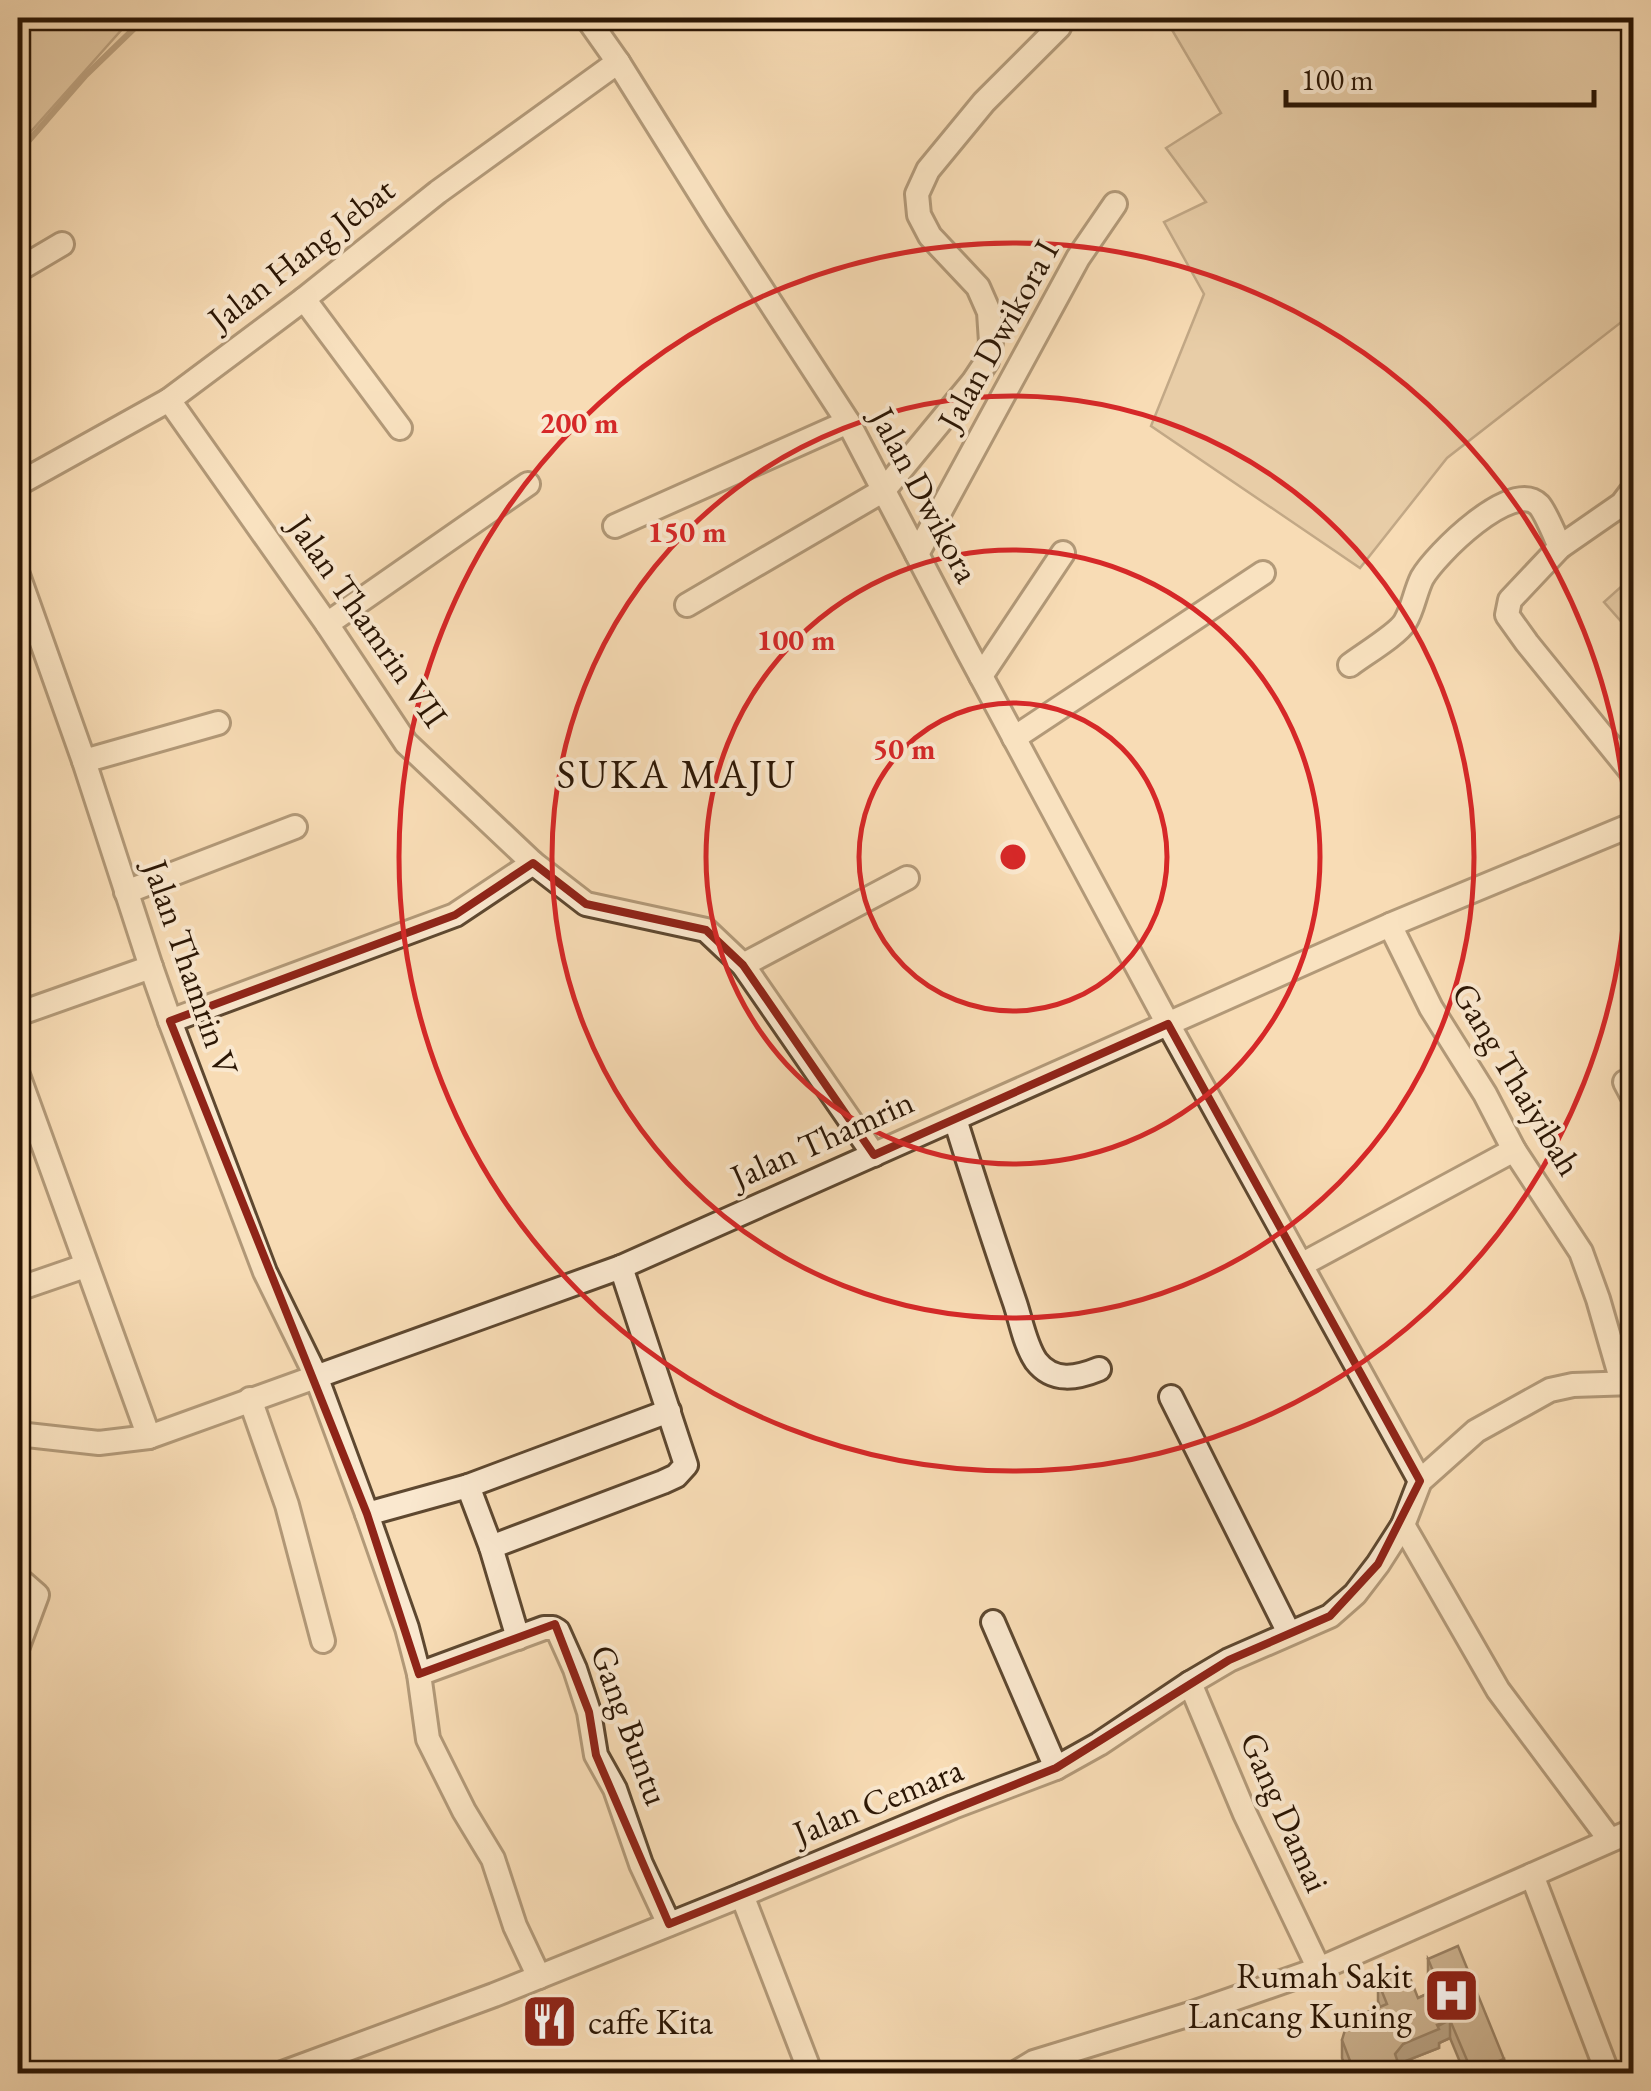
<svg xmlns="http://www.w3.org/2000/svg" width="1651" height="2091" font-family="'EB Garamond',serif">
<rect width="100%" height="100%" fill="#f8dcb5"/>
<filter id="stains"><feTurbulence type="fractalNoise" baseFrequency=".002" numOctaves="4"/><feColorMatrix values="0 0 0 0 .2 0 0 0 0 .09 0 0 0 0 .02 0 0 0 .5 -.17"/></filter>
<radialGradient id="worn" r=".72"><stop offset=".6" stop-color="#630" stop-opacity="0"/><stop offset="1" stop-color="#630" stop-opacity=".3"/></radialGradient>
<g fill="#d5ba97" stroke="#80684e" stroke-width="2.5">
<path d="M18,18H132L18,146Z"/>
<path d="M1165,18H1633V313L1447,458L1360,568L1151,426L1204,294L1164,222L1206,202L1166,148L1221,113Z"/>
<path d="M1633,576V635L1604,602Z"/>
</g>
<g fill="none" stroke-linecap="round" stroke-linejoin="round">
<path stroke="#7c654a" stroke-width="6" d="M18,153L86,75L145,18"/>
<defs>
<g id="minor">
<path d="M587,18L618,62L716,219L848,422L967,650L1168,1024L1420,1481"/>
<path d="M18,270L62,244"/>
<path d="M304,299L400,428"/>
<path d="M169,400L327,624L406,743L533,863L586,904L706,930L743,965L874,1155"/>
<path d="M18,484L169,400L304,299L438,192L618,62"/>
<path d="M1634,488L1622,504L1560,547L1510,600L1507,615L1527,643L1634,775"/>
<path d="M615,526L848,422"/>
<path d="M917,554L1078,258L1115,204"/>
<path d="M18,575L84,761L151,967L170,1021L265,1272L316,1376L367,1514L407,1628L419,1674L428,1739L464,1811L493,1859L515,1926L539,1977"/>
<path d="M687,605L884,490L973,382L987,361L991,342L989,312L978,287L930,236L919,215L917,194L928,170L984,102L1059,27L1063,18"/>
<path d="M327,624L528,484"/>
<path d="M1350,665C1363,655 1398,634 1405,622C1413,609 1415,592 1422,578C1435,555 1512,478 1539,505C1546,513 1555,536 1560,547"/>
<path d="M981,676L1063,553"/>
<path d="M1014,738L1263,573"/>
<path d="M84,761L218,723"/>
<path d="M126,892L295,827"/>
<path d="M1390,925L1431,1008L1485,1094L1514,1150L1581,1252L1598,1299L1622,1382"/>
<path d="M743,965L907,878"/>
<path d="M18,1014L151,967"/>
<path d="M170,1021L455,915L533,863"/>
<path d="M18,1075L149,1437"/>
<path d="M1625,1082L1634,1099"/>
<path d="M955,1119C974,1180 994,1242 1015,1303C1021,1321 1025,1345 1036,1361C1053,1383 1077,1378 1099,1369"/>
<path d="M1301,1265L1514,1150"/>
<path d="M18,1289L85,1266"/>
<path d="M1171,1397L1289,1633"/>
<path d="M250,1399L287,1505L323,1641"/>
<path d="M18,1434L99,1443L149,1437L621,1267L1390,925L1634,824"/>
<path d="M468,1486L669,1411"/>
<path d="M367,1514L468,1486L491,1547L518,1638"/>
<path d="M1403,1525L1498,1690L1610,1840"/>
<path d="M491,1547L663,1482L676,1476L686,1465L621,1267"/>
<path d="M18,1581H21L37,1595L18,1646"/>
<path d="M993,1622L1056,1768"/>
<path d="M419,1674L544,1628H553L558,1631L575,1669L589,1712L596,1755L615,1789L641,1864L669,1924"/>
<path d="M1190,1683L1245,1814L1319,1969"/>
<path d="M1532,1875L1608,2074"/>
<path d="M742,1895L811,2074"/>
<path d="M280,2074L494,1995L742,1895L953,1807L1056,1768L1099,1744L1190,1683L1229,1660L1330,1616L1355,1594L1378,1564L1403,1525L1420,1481L1476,1431L1550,1390L1573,1385L1634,1383"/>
<path d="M1014,2074L1034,2062L1187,2015L1319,1969L1634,1830"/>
</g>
</defs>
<use href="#minor" stroke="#5e4830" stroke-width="28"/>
<use href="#minor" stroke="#fae8cf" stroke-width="22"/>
</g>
<path fill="#816c53" stroke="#2b1604" stroke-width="2.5" d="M1428,1959L1504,2074H1465L1450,2038L1439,2043V2048L1403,2062L1400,2066L1402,2074H1348L1342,2058V2040L1380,2007L1378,2001V1982L1418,1998L1434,1991L1428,1977Z"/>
<g fill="#695843" stroke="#2b1604" stroke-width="2.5">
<path d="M1450,2020V2038L1439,2043V2048L1403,2062L1395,2072V2054L1403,2044Z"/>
<path d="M1504,2059V2074H1472V2072Z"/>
</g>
<path fill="#967d60" stroke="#2b1604" stroke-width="2.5" d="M1458,1946L1504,2059L1472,2072L1450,2020L1437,2025L1439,2029L1403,2044L1395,2054L1402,2074H1355L1342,2040L1348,2020L1387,2004L1378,1982L1407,1970L1418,1998L1440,1988L1428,1959Z"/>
<path d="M0 0H1651V2091H0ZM533,863L586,904L706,930L743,965L874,1155L1168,1024L1420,1481L1378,1564L1330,1616L1229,1660L1056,1768L669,1924L596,1755L589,1712L555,1624L419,1674L367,1514L170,1021L455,915Z" fill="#f8dcb5" fill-opacity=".55" fill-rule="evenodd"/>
<path fill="none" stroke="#8f2418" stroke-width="8" stroke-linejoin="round" d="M533,863L586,904L706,930L743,965L874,1155L1168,1024L1420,1481L1378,1564L1330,1616L1229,1660L1056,1768L669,1924L596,1755L589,1712L555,1624L419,1674L367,1514L170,1021L455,915Z"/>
<g fill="none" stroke="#d62828" stroke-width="5">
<circle cx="1013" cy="857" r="154"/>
<circle cx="1013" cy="857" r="307"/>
<circle cx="1013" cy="857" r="461"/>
<circle cx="1013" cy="857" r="614"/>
</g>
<defs>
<symbol id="hospital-square" viewBox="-11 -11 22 22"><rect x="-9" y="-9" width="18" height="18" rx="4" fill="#8f2418" stroke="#fae8cf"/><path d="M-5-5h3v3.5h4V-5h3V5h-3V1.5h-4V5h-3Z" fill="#fff"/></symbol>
<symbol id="restaurant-square" viewBox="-11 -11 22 22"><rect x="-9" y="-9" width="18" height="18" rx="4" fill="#8f2418" stroke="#fae8cf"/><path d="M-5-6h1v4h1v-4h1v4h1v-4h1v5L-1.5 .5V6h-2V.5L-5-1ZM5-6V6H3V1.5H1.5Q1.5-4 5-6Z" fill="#fff"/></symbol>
</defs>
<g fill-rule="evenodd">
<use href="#hospital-square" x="1420" y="1964" width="63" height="63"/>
<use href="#restaurant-square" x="518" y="1990" width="63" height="63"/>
</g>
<g text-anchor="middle" stroke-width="8" stroke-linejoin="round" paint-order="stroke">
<g font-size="35" fill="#2b1604" stroke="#fae8cf">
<text transform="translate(301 254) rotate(-38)" y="12">Jalan Hang Jebat</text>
<text transform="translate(998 335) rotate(-61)" y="12">Jalan Dwikora I</text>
<text transform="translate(925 495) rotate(62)" y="12">Jalan Dwikora</text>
<text transform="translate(368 621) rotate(55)" y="12">Jalan Thamrin VII</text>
<text transform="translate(191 968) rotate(71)" y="12">Jalan Thamrin V</text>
<text transform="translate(1517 1079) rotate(59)" y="12">Gang Thaiyibah</text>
<text transform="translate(822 1139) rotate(-24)" y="12">Jalan Thamrin</text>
<text transform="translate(630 1725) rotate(70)" y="12">Gang Buntu</text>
<text transform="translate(878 1801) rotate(-22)" y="12">Jalan Cemara</text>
<text transform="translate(1285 1812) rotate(66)" y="12">Gang Damai</text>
</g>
<g font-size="35" fill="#2b1604" stroke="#fae8cf" text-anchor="end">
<text x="1412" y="1988">Rumah Sakit<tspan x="1412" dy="40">Lancang Kuning</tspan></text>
<text x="588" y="2034" text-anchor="start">caffe Kita</text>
</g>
<g font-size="40" letter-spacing="2.5" fill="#2b1604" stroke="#fae8cf">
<text x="677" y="788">SUKA MAJU</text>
</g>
</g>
<circle cx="1013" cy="857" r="15" fill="#d62828" stroke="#fae8cf" stroke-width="5"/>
<g font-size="30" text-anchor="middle" font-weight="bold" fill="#d62828" stroke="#fae8cf" stroke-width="8" stroke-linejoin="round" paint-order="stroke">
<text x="579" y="433">200 m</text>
<text x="687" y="542">150 m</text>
<text x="796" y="650">100 m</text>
<text x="904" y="759">50 m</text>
</g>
<rect width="1651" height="2091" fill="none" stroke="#f8dcb5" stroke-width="60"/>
<rect x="20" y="20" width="1611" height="2051" fill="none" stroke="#2b1604" stroke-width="5"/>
<rect x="30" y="30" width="1591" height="2031" fill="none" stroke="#2b1604" stroke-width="2.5"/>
<path d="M1286 90v15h308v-15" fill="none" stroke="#2b1604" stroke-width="5"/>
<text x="1301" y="90" font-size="30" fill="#2b1604" stroke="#fae8cf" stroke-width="8" paint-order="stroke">100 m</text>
<rect width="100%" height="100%" filter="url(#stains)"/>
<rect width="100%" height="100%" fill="url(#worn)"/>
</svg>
